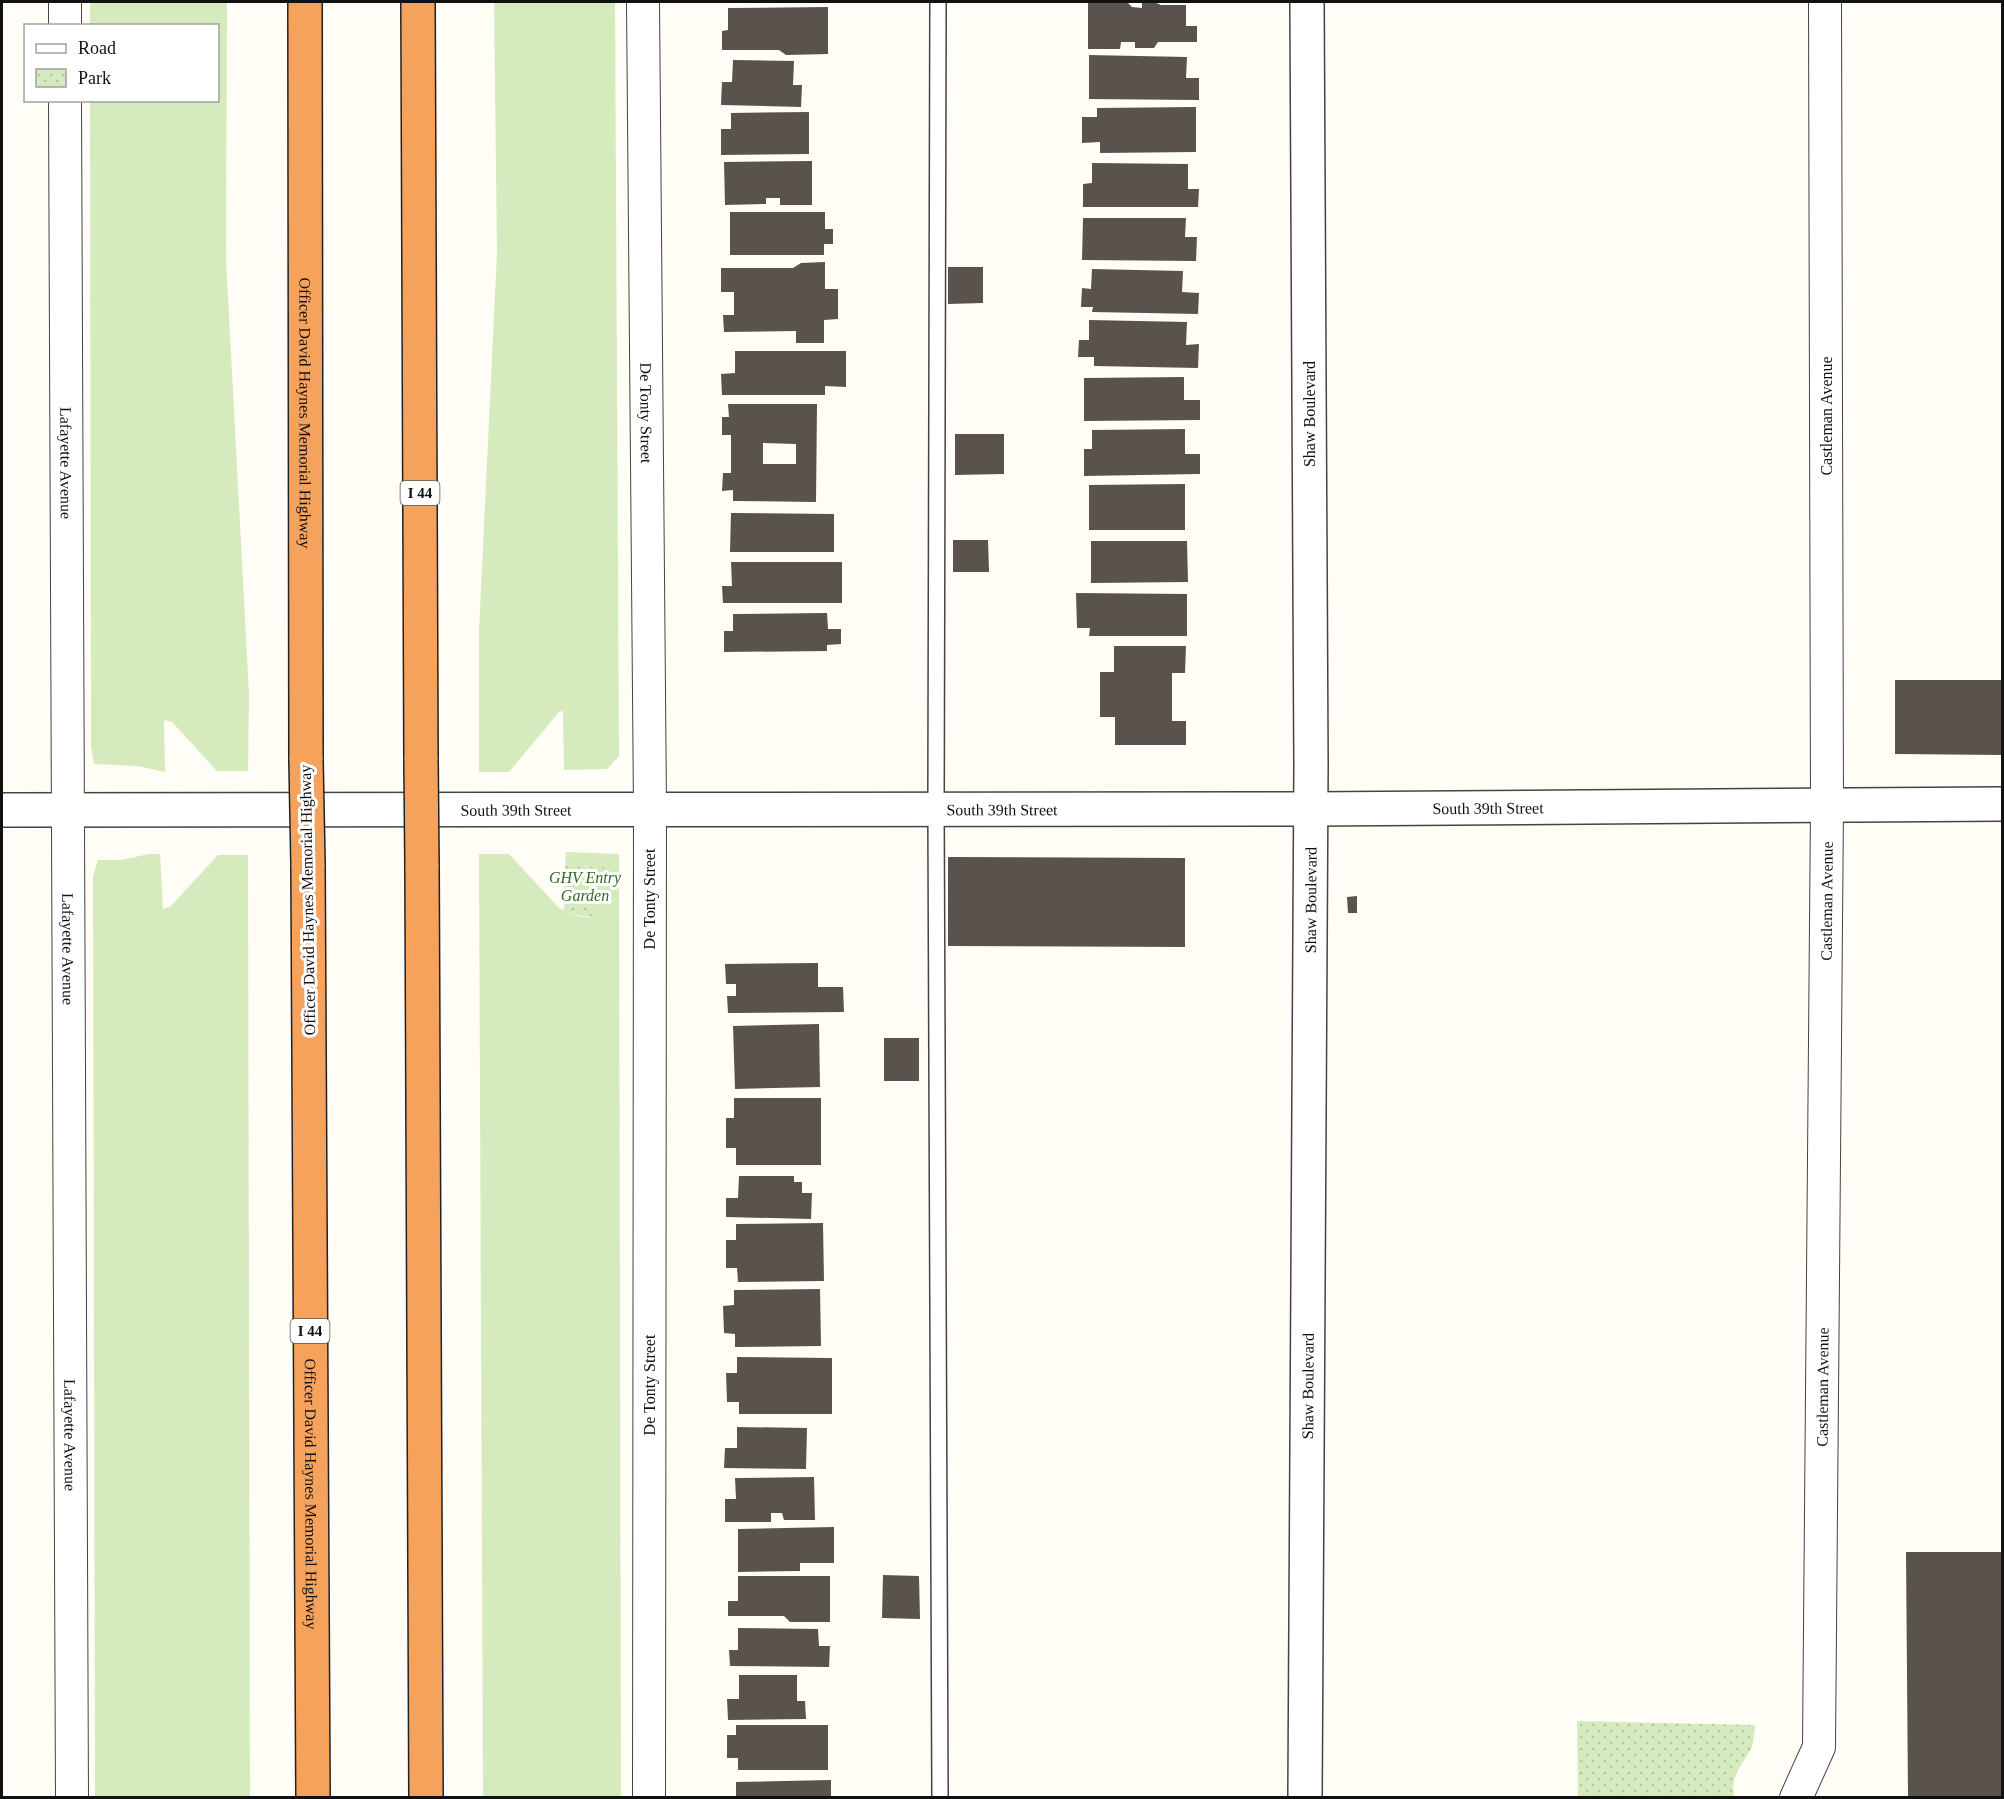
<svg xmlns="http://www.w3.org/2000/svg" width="2004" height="1799" font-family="Georgia,serif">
<defs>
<pattern id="park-dots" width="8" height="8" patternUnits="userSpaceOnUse" patternTransform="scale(1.5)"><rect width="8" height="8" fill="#d5ebbd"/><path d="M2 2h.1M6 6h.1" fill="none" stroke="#b6c8a1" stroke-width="1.8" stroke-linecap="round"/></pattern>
</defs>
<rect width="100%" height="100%" fill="#fffdf5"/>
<g fill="#d5ebbd">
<path d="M90,2H227L226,259L249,694L248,771H217L172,722L164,720L165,772L138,766L94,764L91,747L90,101L218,100V26L90,25Z"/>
<path d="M494,2H615L619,756L607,769L564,770L563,711L559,712L509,772H479V631L497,252Z"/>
<path d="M566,852L619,854L621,1797H483L479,854H509L559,908L579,916L592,918V905H606L607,867L565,866Z"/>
<path d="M149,854H160L163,909L171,906L218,855H248L250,1797H95L93,876L98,860H121Z"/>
</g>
<g fill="url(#park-dots)">
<path d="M565,866L607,867V905H593L592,918L564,911Z"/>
<path d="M1577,1721L1755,1725C1754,1733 1754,1742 1751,1749C1741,1768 1731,1772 1734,1797L1578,1798Z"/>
</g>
<g fill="#5a524d" fill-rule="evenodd">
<path d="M1088,2H1127L1132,7L1142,8V2H1154L1161,5H1186V26H1197V42H1158L1154,48H1135V42H1121L1120,49H1088Z"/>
<path d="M828,7V54L786,55L779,50H722V31L728,30V8Z"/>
<path d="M1089,55L1187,57L1186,78H1199V100L1089,99Z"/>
<path d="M733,60L794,61L793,85H802L801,107L721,105L722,82H732Z"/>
<path d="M1196,107V152L1100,153V142L1082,143V117H1097V108Z"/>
<path d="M809,112V154L721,155V129H731V113Z"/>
<path d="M812,161V205H780V198H766V204L725,205L724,162Z"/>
<path d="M1092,163L1188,164V189H1199L1198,207H1083V184L1092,183Z"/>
<path d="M730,212H825V229H833V244H824V255H730Z"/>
<path d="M1083,218H1186L1185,237H1197L1196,261L1082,260Z"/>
<path d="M825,262V289H838V319L824,320V343H796V331L724,332L723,315H734V292H721V268H793L801,263Z"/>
<path d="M948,267H983V303L948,304Z"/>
<path d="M1092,269L1183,271L1182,292L1199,293L1198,314L1092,312L1093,307H1081L1082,288L1091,289Z"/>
<path d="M1089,320L1187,322L1186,345L1199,344L1198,368L1094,366V357H1078L1079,340H1089Z"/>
<path d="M735,351H846V387L825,386V395H722L721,374L735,373Z"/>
<path d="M1184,377V400H1200V420L1084,421V378Z"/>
<path d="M728,404H817L816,502L733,501V490L722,491L723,473H731V435H722V417H729ZM763,443L796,444V464H763Z"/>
<path d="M1185,429V454H1200V474L1084,476V449H1092V430Z"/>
<path d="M955,434H1004V474L955,475Z"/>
<path d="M1185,484V530H1089V485Z"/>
<path d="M731,513L834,514V552H730Z"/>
<path d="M953,540H988L989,572H953Z"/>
<path d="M1091,541H1187L1188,582L1091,583Z"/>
<path d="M731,562H842V603H723L722,586H732Z"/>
<path d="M1076,593L1187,594V636H1089L1090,628H1077Z"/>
<path d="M827,613L828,629H841V644L827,645V651L724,652V631H733V614Z"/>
<path d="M1114,646H1186L1185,673H1172V721H1186V745H1115V717H1100V672H1114Z"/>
<path d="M1895,680H2002V755L1895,754Z"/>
<path d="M948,857L1185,858V947L948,946Z"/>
<path d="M1357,896V913H1348L1347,897Z"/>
<path d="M818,963V987H843L844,1012L728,1013L727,996H736V984H726L725,964Z"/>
<path d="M819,1024L820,1087L735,1089L733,1026Z"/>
<rect x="884" y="1038" width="35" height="43"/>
<path d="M734,1098H821V1165H736V1148H726V1118H734Z"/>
<path d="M739,1176H794V1182H802V1193H812L811,1219L726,1217V1198H738Z"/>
<path d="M823,1223L824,1281L738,1282L737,1268H726V1240H736V1224Z"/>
<path d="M820,1289L821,1346L735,1347V1334L724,1333L723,1306L734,1305V1290Z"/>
<path d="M737,1357L832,1358V1414H739V1402H727L726,1373H737Z"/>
<path d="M737,1427L807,1428L806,1469L724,1468L725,1448H737Z"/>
<path d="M814,1477L815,1520H784L782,1513H771V1522H725V1499H736L735,1478Z"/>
<path d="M834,1527V1563H800V1571L738,1572V1529Z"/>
<path d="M1906,1552H2002V1797H1908Z"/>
<path d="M883,1575L919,1576L920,1619L882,1618Z"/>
<path d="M738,1576H830V1622H790L784,1616H728V1601H738Z"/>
<path d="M738,1628L818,1629L819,1646H830L829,1667L730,1666L729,1650H738Z"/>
<path d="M739,1675H797V1701H805L806,1719L728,1720L727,1699H739Z"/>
<path d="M736,1725H828V1770H738V1758H727V1735H736Z"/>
<path d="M831,1780V1797H736V1782Z"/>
</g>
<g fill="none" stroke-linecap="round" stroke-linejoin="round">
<defs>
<path id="service" d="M938,2L936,809L940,1798"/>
<g id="minor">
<path d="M65,2V26"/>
<path id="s1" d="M643,2L650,808L649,1798"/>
<path id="s2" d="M65,100L72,1798"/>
<path id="s3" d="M1796,1798L1819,1747L1827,806L1825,2"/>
</g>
<g id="tertiary">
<path id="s4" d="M2,810L1310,809L2002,804"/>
<path id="s5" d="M1305,1798L1311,766L1307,2"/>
</g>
<g id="motorway">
<path id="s6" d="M305,2L306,760"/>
<path d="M418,2L421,760"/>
<path id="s7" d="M308,864L313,1798"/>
<path d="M422,865L426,1798"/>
</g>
</defs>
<use href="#service" stroke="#444" stroke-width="18"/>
<use href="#minor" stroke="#444" stroke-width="34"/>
<use href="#tertiary" stroke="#444" stroke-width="36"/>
<use href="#motorway" stroke="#222" stroke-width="36"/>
<use href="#service" stroke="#fff" stroke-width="15"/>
<use href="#minor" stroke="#fff" stroke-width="32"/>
<use href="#tertiary" stroke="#fff" stroke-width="33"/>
<use href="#motorway" stroke="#f5a25d" stroke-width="33"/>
<defs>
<g id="motorway-bridge">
<path d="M306,760L308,864"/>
<path d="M421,760L422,865"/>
</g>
</defs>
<use href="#motorway-bridge" stroke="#222" stroke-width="36" stroke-linecap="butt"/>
<use href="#motorway-bridge" stroke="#f5a25d" stroke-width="33"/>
</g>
<g text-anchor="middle" stroke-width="6" stroke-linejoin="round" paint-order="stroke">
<g fill="#fff" stroke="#585858" stroke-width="1.5">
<rect x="400.5" y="481" width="39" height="24" rx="4.5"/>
<rect x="290.5" y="1319" width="39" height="24" rx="4.5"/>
</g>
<g font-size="15" font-weight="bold" fill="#111">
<text x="420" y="498">I 44</text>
<text x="310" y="1336">I 44</text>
</g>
<g font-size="16" fill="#111" stroke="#fff">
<text dy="6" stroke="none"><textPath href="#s6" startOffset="411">Officer David Haynes Memorial Highway</textPath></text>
<text dy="6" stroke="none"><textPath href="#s1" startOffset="411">De Tonty Street</textPath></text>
<text transform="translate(1309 414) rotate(-90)" y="6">Shaw Boulevard</text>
<text transform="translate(1826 416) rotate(-90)" y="6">Castleman Avenue</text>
<text dy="6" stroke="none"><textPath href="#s2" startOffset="363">Lafayette Avenue</textPath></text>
<text dy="6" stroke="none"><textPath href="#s4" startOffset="1486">South 39th Street</textPath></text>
<text dy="6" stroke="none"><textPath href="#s4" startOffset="514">South 39th Street</textPath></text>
<text dy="6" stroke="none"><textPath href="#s4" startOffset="1000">South 39th Street</textPath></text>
<text transform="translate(649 899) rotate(-90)" y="6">De Tonty Street</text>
<text transform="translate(307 900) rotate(-91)" y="6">Officer David Haynes Memorial Highway</text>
<text dy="6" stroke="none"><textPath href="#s5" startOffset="898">Shaw Boulevard</textPath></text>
<text dy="6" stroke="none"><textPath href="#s3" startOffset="902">Castleman Avenue</textPath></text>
<text dy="6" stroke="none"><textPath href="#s2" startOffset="849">Lafayette Avenue</textPath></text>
<text transform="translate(649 1385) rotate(-90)" y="6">De Tonty Street</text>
<text dy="6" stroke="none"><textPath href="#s5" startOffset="412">Shaw Boulevard</textPath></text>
<text dy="6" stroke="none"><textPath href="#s3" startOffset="416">Castleman Avenue</textPath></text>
<text dy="6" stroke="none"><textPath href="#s2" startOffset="1335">Lafayette Avenue</textPath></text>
<text dy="6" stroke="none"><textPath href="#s7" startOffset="630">Officer David Haynes Memorial Highway</textPath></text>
</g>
<g font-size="16" font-style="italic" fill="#2f6b1f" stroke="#fff">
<text x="585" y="883">GHV Entry<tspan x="585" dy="18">Garden</tspan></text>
</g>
</g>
<rect width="2004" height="1799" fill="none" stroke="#111111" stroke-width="6"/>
<rect x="24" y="24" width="195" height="78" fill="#ffffff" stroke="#a0a0a0" stroke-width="1.5"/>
<rect x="36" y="44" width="30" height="9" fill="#ffffff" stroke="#a0a0a0" stroke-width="1.5"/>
<text x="78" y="54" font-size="18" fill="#111111">Road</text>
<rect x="36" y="69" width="30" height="18" fill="url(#park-dots)" stroke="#a0a0a0" stroke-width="1.5"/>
<text x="78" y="84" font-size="18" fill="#111111">Park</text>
</svg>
